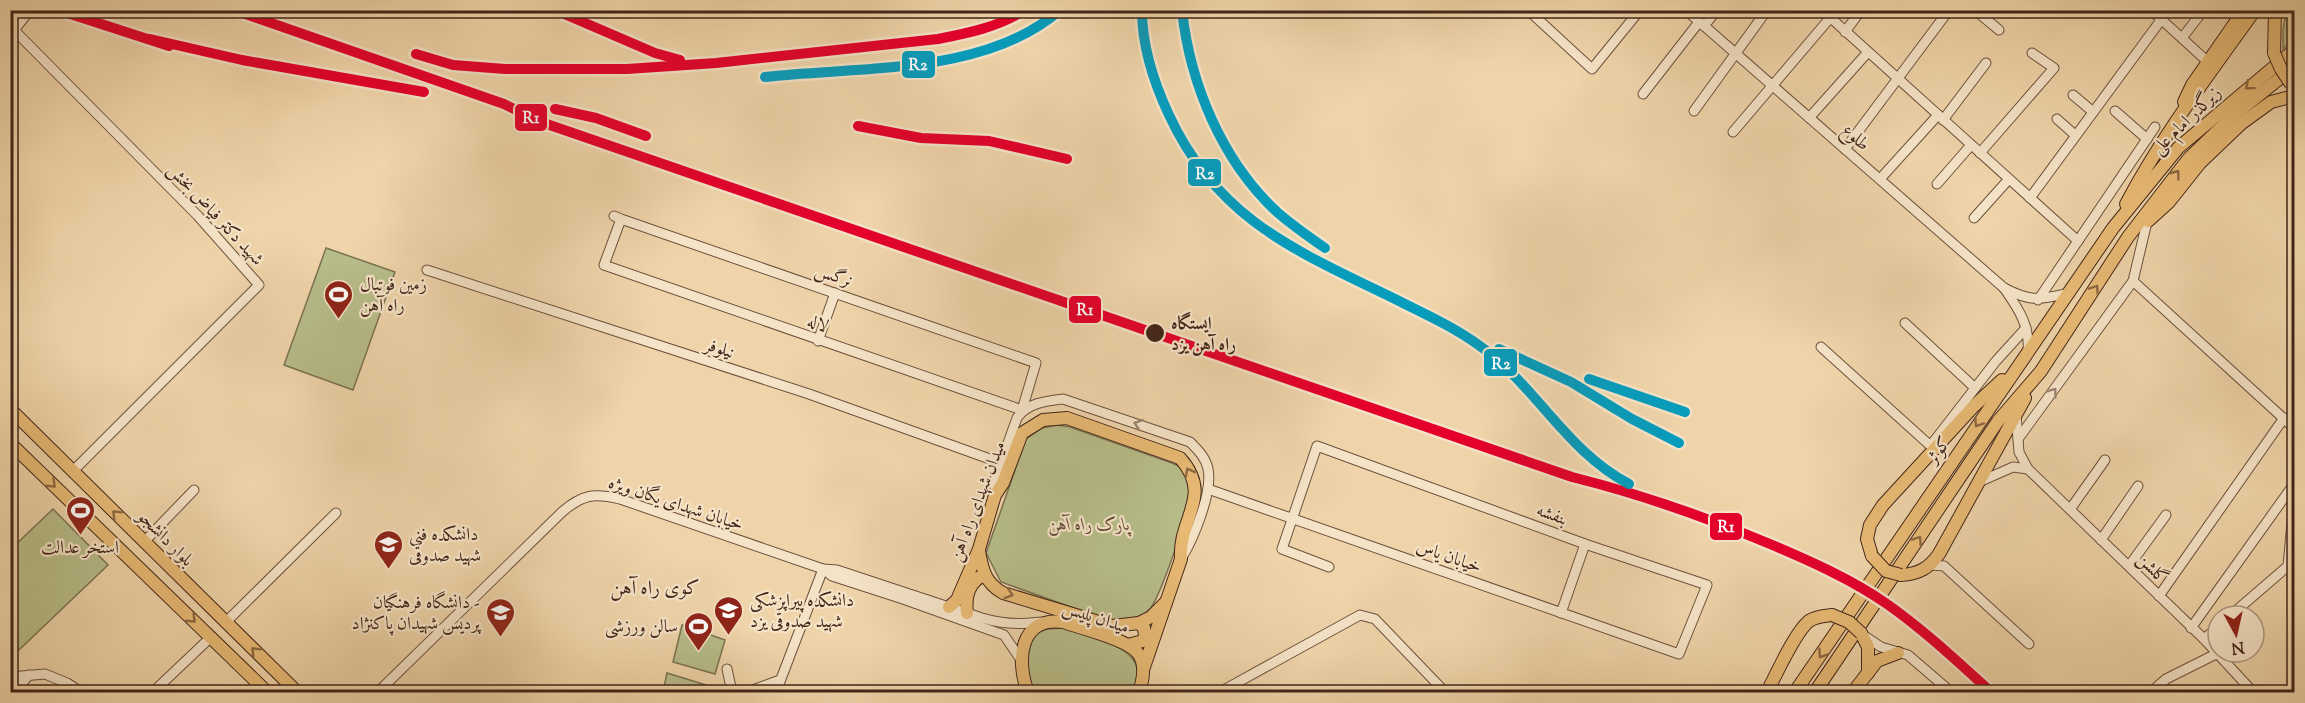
<svg xmlns="http://www.w3.org/2000/svg" width="2305" height="703" font-family="'Sorts Mill Goudy',Amiri,serif">
<rect width="100%" height="100%" fill="#efd4a9"/>
<filter id="stains"><feTurbulence type="fractalNoise" baseFrequency=".00333" numOctaves="4"/><feColorMatrix values="0 0 0 0 .2 0 0 0 0 .09 0 0 0 0 .02 0 0 0 .5 -.17"/></filter>
<radialGradient id="worn" r=".72"><stop offset=".6" stop-color="#630" stop-opacity="0"/><stop offset="1" stop-color="#630" stop-opacity=".3"/></radialGradient>
<g fill="#b7bd89" stroke="#7c7151" stroke-width="1.5">
<path d="M2286,11H2294V38L2283,49V31Z"/>
<path d="M326,248L395,272L353,390L284,365Z"/>
<path d="M1057,425L1070,427L1172,463C1179,466 1187,469 1189,477C1191,484 1190,498 1189,505C1185,523 1160,597 1150,609C1138,621 1123,623 1107,620L1001,582L986,553L1026,439L1042,428Z"/>
<path d="M53,509L108,565L19,650L11,648V549Z"/>
<path d="M682,625L725,640L715,674L673,662Z"/>
<path d="M1062,628C1083,634 1128,643 1136,665C1140,675 1136,684 1133,692H1034C1024,679 1020,646 1035,634C1042,628 1053,629 1062,628Z"/>
<path d="M667,673L716,688L715,692H663Z"/>
</g>
<g fill="none" stroke-linecap="round" stroke-linejoin="round">
<defs>
<g id="minor">
<path d="M1528,10L1592,69L1640,10"/>
<path d="M1686,10L2004,288"/>
<path d="M1822,10L2078,241"/>
<path d="M1975,10L1999,30"/>
<path d="M2151,10L2208,62"/>
<path d="M1704,26L1717,10"/>
<path d="M14,30L198,216L259,285L73,471"/>
<path d="M1845,32L1861,10"/>
<path d="M11,34L30,10"/>
<path d="M2182,38L2199,16"/>
<path d="M1643,94L1699,22"/>
<path d="M2073,95L2092,111"/>
<path d="M1694,111L1767,10"/>
<path d="M2115,111L2147,139"/>
<path d="M1809,118L1868,52"/>
<path d="M2057,119L2075,135"/>
<path d="M1943,120L1986,63"/>
<path d="M1733,132L1830,18"/>
<path d="M1845,149L1949,10"/>
<path d="M1980,153L2054,68L2032,53"/>
<path d="M1880,179L1938,115"/>
<path d="M1937,184L1971,145"/>
<path d="M2030,198L2161,20"/>
<path d="M614,216L621,219L604,265L1022,410L1036,363L621,219"/>
<path d="M1974,218L2009,179"/>
<path d="M427,270L809,394L1001,463"/>
<path d="M2133,281L2294,428"/>
<path d="M2038,300L2155,127"/>
<path d="M1905,323L1975,388"/>
<path d="M818,341L835,293"/>
<path d="M1821,347L1934,449"/>
<path d="M2028,351C2030,325 2018,308 2004,288C2033,303 2040,299 2070,293"/>
<path d="M2016,414L2019,452L2028,469L2204,639L2253,692"/>
<path d="M2018,439L2133,281L2147,222"/>
<path d="M1931,445L1996,361L2026,328"/>
<path d="M1979,482L2013,467L2028,469"/>
<path d="M1208,489L1679,654L1707,585L1585,544L1317,446L1282,549L1329,567"/>
<path d="M995,495V479L1017,418C1027,403 1046,401 1063,399L1190,442C1198,450 1206,458 1208,469C1213,492 1193,540 1181,559"/>
<path d="M2071,508L2105,460"/>
<path d="M2101,540L2138,486"/>
<path d="M144,542L194,490"/>
<path d="M1931,565L1944,566L2029,644"/>
<path d="M2129,566L2166,515"/>
<path d="M823,569L832,576L903,599L1004,635L1021,660"/>
<path d="M2159,596L2284,418"/>
<path d="M1561,613L1585,544"/>
<path d="M2230,616L2288,566L2294,501"/>
<path d="M226,622L336,513"/>
<path d="M2191,628L2294,484"/>
<path d="M1863,635L1881,647L1908,655L1951,692"/>
<path d="M2204,639L2218,627"/>
<path d="M727,669L732,692"/>
<path d="M10,677L45,674L67,683L81,692"/>
<path d="M14,692L29,675"/>
<path d="M153,692L211,637"/>
<path d="M378,692L562,512C583,494 594,493 620,499L823,569L837,570L982,618C1002,624 1020,625 1041,622"/>
<path d="M747,692L780,680"/>
<path d="M776,692L823,569"/>
<path d="M1220,692L1360,615L1375,619L1445,692"/>
<path d="M2151,692L2166,679L2216,654"/>
</g>
<g id="major">
<path d="M2274,53L2275,10"/>
<path d="M2184,102L2192,85L2244,10"/>
<path d="M2126,204C2162,136 2210,73 2255,10"/>
<path d="M2148,221L2169,202L2200,163L2242,123L2271,102L2294,96"/>
<path d="M10,409L297,692"/>
<path d="M10,443L267,692"/>
<path d="M979,551C982,569 985,583 1003,593L1112,626L1139,623L1144,628L1145,636L1143,641L1128,645"/>
<path d="M1872,556L1867,539L1870,525L1883,505L1974,406L2002,380"/>
<path d="M1901,575C1919,574 1929,568 1939,554L2025,398"/>
<path d="M949,607L957,600L979,549L995,495L1003,483L1022,433L1043,420L1067,418L1180,458C1214,496 1178,518 1181,559L1144,667"/>
<path d="M967,613C965,597 968,582 984,575"/>
<path d="M1139,623L1151,617L1166,602"/>
<path d="M1861,633L1868,647V673"/>
<path d="M1028,692C1016,662 1019,616 1063,622C1080,628 1126,639 1137,652C1147,663 1143,680 1139,692"/>
<path d="M1767,692C1776,675 1795,632 1809,621C1816,616 1824,616 1832,615"/>
<path d="M1795,692L2113,228L2178,148L2294,50"/>
<path d="M1815,692L1998,421L2041,371L2128,237L2189,158L2235,114L2294,67"/>
<path d="M1853,692L1877,661L1898,653"/>
</g>
</defs>
<use href="#minor" stroke="#6d513d" stroke-width="11"/>
<use href="#major" stroke="#422519" stroke-width="14"/>
<use href="#minor" stroke="#f5e3c7" stroke-width="9"/>
<use href="#major" stroke="#e8ba74" stroke-width="12"/>
<defs>
<g id="major-bridge">
<path d="M2274,53L2281,69L2291,84"/>
<path d="M1872,556L1886,571L1901,575"/>
<path d="M1832,615L1849,622L1861,633"/>
</g>
</defs>
<use href="#major-bridge" stroke="#422519" stroke-width="14" stroke-linecap="butt"/>
<use href="#major-bridge" stroke="#e8ba74" stroke-width="12"/>
<defs>
<g id="rail-1">
<path d="M58,10L169,46"/>
<path d="M234,10L504,104L538,121L1572,477C1640,494 1706,517 1770,544C1810,561 1851,579 1887,604C1924,630 1958,662 1991,692"/>
<path d="M555,10L655,53L680,60"/>
<path d="M150,39L242,60L424,92"/>
<path d="M416,54L453,65L505,69H627L716,63L938,39C969,33 998,27 1025,10"/>
<path d="M555,109L596,118L646,136"/>
<path d="M858,126L921,138L989,141L1067,159"/>
</g>
<g id="rail-2">
<path d="M1142,10C1142,47 1154,83 1169,115C1218,221 1299,252 1397,300C1425,314 1454,327 1480,346C1536,386 1567,452 1629,484"/>
<path d="M1182,10C1190,84 1222,161 1277,212C1292,225 1309,237 1325,248"/>
<path d="M765,77C858,66 985,76 1060,10"/>
<path d="M1499,349L1571,382L1632,419L1679,443"/>
<path d="M1589,379L1685,412"/>
</g>
</defs>
<use href="#rail-1" stroke="#f5e3c7" stroke-width="15"/>
<use href="#rail-2" stroke="#f5e3c7" stroke-width="15"/>
<use href="#rail-1" stroke="#e4002b" stroke-width="10"/>
<use href="#rail-2" stroke="#079cbc" stroke-width="10"/>
</g>
<defs><path id="oneway-chevron" d="M-2-3.5L2.5 0L-2 3.5" fill="none" stroke-width="1.6" stroke-linecap="round" stroke-linejoin="round" transform="scale(1.5)"/></defs>
<g stroke="#8d6842">
<use href="#oneway-chevron" transform="translate(2249 86) rotate(140)"/>
<use href="#oneway-chevron" transform="translate(2176 174) rotate(-53)"/>
<use href="#oneway-chevron" transform="translate(2095 289) rotate(-57)"/>
<use href="#oneway-chevron" transform="translate(1978 423) rotate(124)"/>
<use href="#oneway-chevron" transform="translate(1189 472) rotate(-118)"/>
<use href="#oneway-chevron" transform="translate(52 484) rotate(44)"/>
<use href="#oneway-chevron" transform="translate(116 514) rotate(-135)"/>
<use href="#oneway-chevron" transform="translate(1918 540) rotate(-56)"/>
<use href="#oneway-chevron" transform="translate(1009 594) rotate(18)"/>
<use href="#oneway-chevron" transform="translate(192 619) rotate(44)"/>
<use href="#oneway-chevron" transform="translate(255 651) rotate(-135)"/>
<use href="#oneway-chevron" transform="translate(1822 654) rotate(124)"/>
</g>
<g stroke="#9c8470">
<use href="#oneway-chevron" transform="translate(2053 392) rotate(-54)"/>
<use href="#oneway-chevron" transform="translate(1138 424) rotate(-161)"/>
</g>
<defs>
<symbol id="stadium-pin" viewBox="-11 -11 22 30"><path d="M0 17L-7.5 6A9.5 9.5 0 1 1 7.5 6Z" fill="#8f2418" stroke="#f5e3c7"/><path d="M0-5a6.5 5 0 1 0 0 10a6.5 5 0 1 0 0-10ZM-3.5-1.8h7v3.6h-7Z" fill="#fff"/></symbol>
<symbol id="university-pin" viewBox="-11 -11 22 30"><path d="M0 17L-7.5 6A9.5 9.5 0 1 1 7.5 6Z" fill="#8f2418" stroke="#f5e3c7"/><path d="M0-5L7-2L0 1L-7-2ZM-4 1L0 2.5L4 1V4Q0 6-4 4Z" fill="#fff"/></symbol>
</defs>
<g fill-rule="evenodd">
<use href="#stadium-pin" x="322" y="278" width="33" height="45"/>
<use href="#stadium-pin" x="64" y="494" width="33" height="45"/>
<use href="#university-pin" x="372" y="528" width="33" height="45"/>
<use href="#university-pin" x="712" y="594" width="33" height="45"/>
<use href="#university-pin" x="484" y="596" width="33" height="45"/>
<use href="#stadium-pin" x="682" y="610" width="33" height="45"/>
</g>
<circle fill="#422519" stroke="#f5e3c7" stroke-width="2" cx="1155" cy="333" r="10"/>
<g text-anchor="middle" stroke-width="4.5" stroke-linejoin="round" paint-order="stroke">
<g font-size="18" fill="#422519" stroke="#f5e3c7">
<text transform="translate(2186 120) rotate(-44)" y="6">زیرگذر امام علی</text>
<text transform="translate(1856 137) rotate(41)" y="6">طلوع</text>
<text transform="translate(216 214) rotate(47)" y="6">شهید دکتر فیاض بخش</text>
<text transform="translate(834 275) rotate(19)" y="6">نرگس</text>
<text transform="translate(818 323) rotate(19)" y="6">لاله</text>
<text transform="translate(720 348) rotate(18)" y="6">نیلوفر</text>
<text transform="translate(1938 450) rotate(-56)" y="6">کوثر</text>
<text transform="translate(977 501) rotate(-69)" y="6">میدان شهدای راه آهن</text>
<text transform="translate(676 503) rotate(18)" y="6">خیابان شهدای یگان ویژه</text>
<text transform="translate(1552 514) rotate(20)" y="6">بنفشه</text>
<text transform="translate(166 538) rotate(45)" y="6">بلوار دانشجو</text>
<text transform="translate(1449 556) rotate(19)" y="6">خیابان یاس</text>
<text transform="translate(2153 568) rotate(45)" y="6">گلشن</text>
<text transform="translate(1096 617) rotate(18)" y="6">میدان پلیس</text>
</g>
<g font-size="18" fill="#422519" stroke="#f5e3c7" text-anchor="start">
<text x="360" y="290">زمین فوتبال<tspan x="360" dy="21">راه آهن</tspan></text>
<text x="409" y="540">دانشکده فنی<tspan x="409" dy="21">شهید صدوقی</tspan></text>
<text x="80" y="553" text-anchor="middle">استخر عدالت</text>
<text x="750" y="606">دانشکده پیراپزشکی<tspan x="750" dy="21">شهید صدوقی یزد</tspan></text>
<text x="480" y="608" text-anchor="end">دانشگاه فرهنگیان -<tspan x="480" dy="21">پردیس شهیدان پاکنژاد</tspan></text>
<text x="678" y="632" text-anchor="end">سالن ورزشی</text>
</g>
<g font-size="18" font-weight="bold" fill="#422519" stroke="#f5e3c7" text-anchor="start">
<text x="1171" y="329">ایستگاه<tspan x="1171" dy="21">راه آهن یزد</tspan></text>
</g>
<g font-size="18" font-style="italic" fill="#5f4b35" stroke="#f5e3c7">
<text x="1089" y="530">پارک راه آهن</text>
</g>
<g font-size="20" fill="#422519" stroke="#f5e3c7">
<text x="655" y="594">کوی راه آهن</text>
</g>
</g>
<g stroke="#f5e3c7" stroke-width="2">
<rect x="901" y="50" width="35" height="29" rx="6" fill="#079cbc"/>
<rect x="514" y="103" width="34" height="29" rx="6" fill="#e4002b"/>
<rect x="1187" y="158" width="35" height="29" rx="6" fill="#079cbc"/>
<rect x="1068" y="295" width="34" height="29" rx="6" fill="#e4002b"/>
<rect x="1483" y="348" width="35" height="29" rx="6" fill="#079cbc"/>
<rect x="1709" y="512" width="34" height="29" rx="6" fill="#e4002b"/>
</g>
<g font-size="16" text-anchor="middle" font-weight="bold" fill="#fff">
<text x="918" y="70">R2</text>
<text x="531" y="123">R1</text>
<text x="1205" y="179">R2</text>
<text x="1085" y="315">R1</text>
<text x="1501" y="369">R2</text>
<text x="1726" y="532">R1</text>
</g>
<rect width="2305" height="703" fill="none" stroke="#efd4a9" stroke-width="36"/>
<rect x="12" y="12" width="2281" height="679" fill="none" stroke="#422519" stroke-width="3"/>
<rect x="18" y="18" width="2269" height="667" fill="none" stroke="#422519" stroke-width="1.5"/>
<g transform="translate(2236 634) rotate(172)"><circle r="28" fill="#f5e3c7" stroke="#ad9781" stroke-width="1.5"/>
<path d="M0-4.5L10 22L0 15L-10 22Z" fill="#8f2418"/>
<text y="-9" font-size="16" font-weight="bold" text-anchor="middle" fill="#422519">N</text>
</g>
<rect width="100%" height="100%" filter="url(#stains)"/>
<rect width="100%" height="100%" fill="url(#worn)"/>
</svg>
